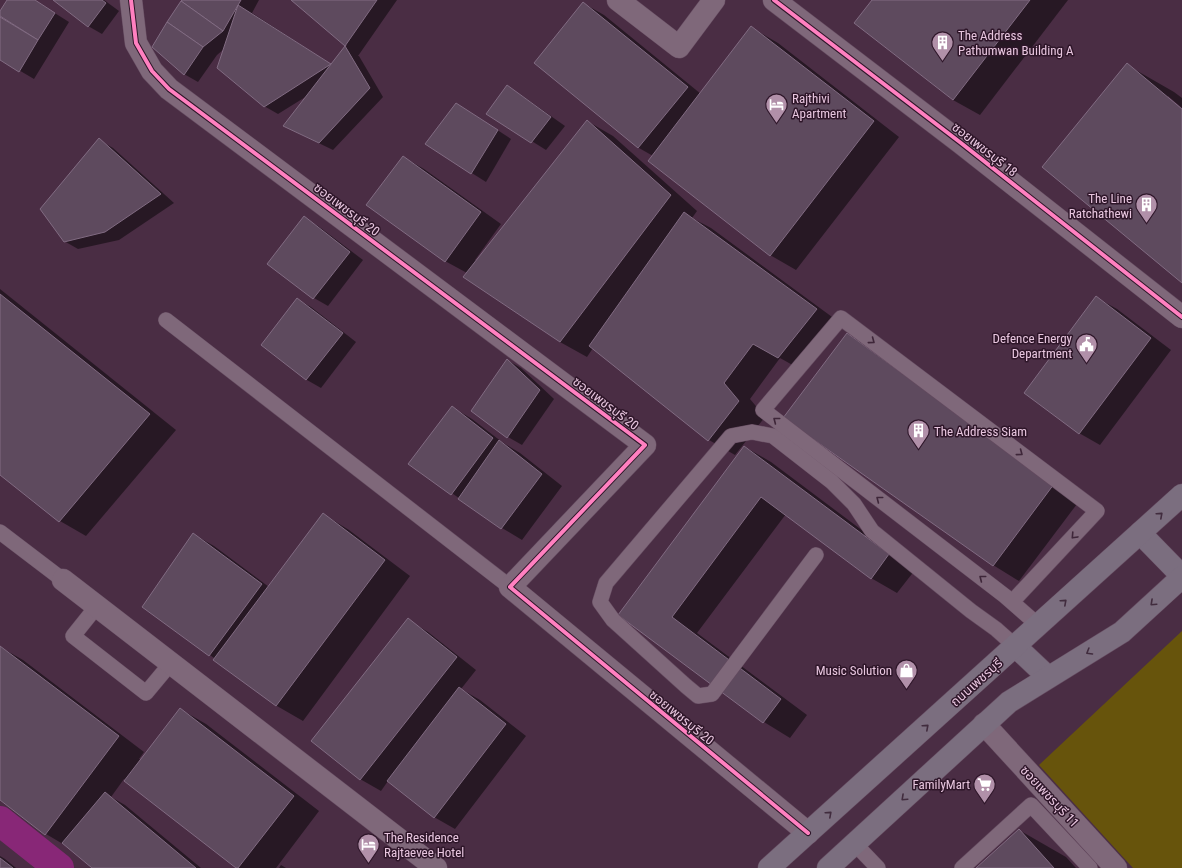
<svg xmlns="http://www.w3.org/2000/svg" width="1182" height="868" font-family="'Roboto Condensed','Noto Sans Thai',sans-serif">
<rect width="100%" height="100%" fill="#4a2d44"/>
<path fill="#67540c" d="M1182,631V868H1133L1039,765Z"/>
<g fill="#0007">
<path d="M8,0H34L69,22L34,79L0,59V18L8,23L9,21L0,15V12Z"/>
<path d="M55,0H104L119,11L102,34L88,26Z"/>
<path d="M183,0H259L252,13L332,65L347,45H346L292,0H397L358,56H359L383,97L333,150L298,133L284,125L307,96L278,114L264,106L224,49L217,55L198,82L184,74L153,47Z"/>
<path d="M873,0H1068L980,115L953,100L855,23Z"/>
<path d="M583,3L604,15L701,94L752,28L778,43L899,137L796,270L770,255L653,156L639,148L535,63Z"/>
<path d="M1127,65L1174,92L1182,98V108L1168,96V99L1182,111V282Z"/>
<path d="M507,87L521,95L565,126L546,150L487,113Z"/>
<path d="M470,112L511,139L486,182L426,144Z"/>
<path d="M587,121L613,136L697,211L692,218L711,228L843,325L805,372L780,358L750,399L765,417L735,455L709,440L593,348L587,357L560,342L464,277L467,273L445,261L403,157L424,169L501,224L475,260L477,261Z"/>
<path d="M99,140L113,148L174,203L119,240L78,249L64,241Z"/>
<path d="M304,218L318,226L363,260L328,306L314,298L269,264Z"/>
<path d="M0,289L176,430L86,536L60,521L0,473Z"/>
<path d="M1097,298L1117,309L1171,350L1100,445L1079,433Z"/>
<path d="M297,299L311,307L356,342L321,388L307,380L262,345Z"/>
<path d="M847,334L873,349L1080,500L1019,581L993,565Z"/>
<path d="M507,360L521,368L554,399L522,445L508,437L473,411Z"/>
<path d="M452,407L472,419L502,442L520,453L562,486L522,540L502,528L410,464Z"/>
<path d="M745,447L771,462L915,570L897,593L871,578L786,514L697,633L807,715L790,738L764,722L620,614Z"/>
<path d="M323,514L349,530L410,576L303,721L277,706L210,655L193,534L214,546L269,587Z"/>
<path d="M408,620L428,632L476,670L461,689L480,700L526,736L455,829L434,817L388,781L381,791L360,779Z"/>
<path d="M0,647L23,660L144,752L139,759L141,760L180,709L206,724L319,811L276,868H238L124,779L111,797L125,805L201,868H94L68,847L46,834L0,799Z"/>
<path d="M1019,830L1066,857L1076,868H977Z"/>
<path d="M0,856L5,859L16,868H0Z"/>
<path d="M281,865L286,868H279Z"/>
</g>
<g fill="none" stroke-linecap="round" stroke-linejoin="round">
<path stroke="#882777" stroke-width="30" d="M0,821L59,868"/>
</g>
<g fill="#5e4a5e" stroke="#816b82">
<path d="M7,0H35L55,13L38,40L0,16V11Z"/>
<path d="M53,0H102L106,3L88,27Z"/>
<path d="M182,0H241L223,31L181,1Z"/>
<path d="M291,0H377L345,46Z"/>
<path d="M872,0H1030L953,100L854,23Z"/>
<path d="M181,1L223,31L203,47L167,22Z"/>
<path d="M583,2L688,87L638,148L534,63Z"/>
<path d="M238,5L331,64L264,107L217,68Z"/>
<path d="M0,17L38,40L19,72L0,60Z"/>
<path d="M167,22L203,47L184,75L152,47Z"/>
<path d="M751,26L874,121L770,256L648,161Z"/>
<path d="M345,46L370,88L319,143L283,126Z"/>
<path d="M1127,63L1182,109V283L1042,167Z"/>
<path d="M507,85L551,117L531,143L486,114Z"/>
<path d="M456,103L498,130L471,174L425,144Z"/>
<path d="M587,120L671,195L560,342L463,277Z"/>
<path d="M99,138L161,194L105,232L64,242L40,209Z"/>
<path d="M403,156L481,212L445,262L366,205Z"/>
<path d="M684,212L817,309L778,358L753,344L724,383L739,401L708,441L589,346Z"/>
<path d="M304,216L350,252L313,299L267,264Z"/>
<path d="M0,294L150,414L59,522L0,475Z"/>
<path d="M1096,296L1151,338L1079,434L1024,393Z"/>
<path d="M297,298L343,333L306,380L261,345Z"/>
<path d="M847,333L1054,484L993,566L783,418Z"/>
<path d="M507,359L540,390L507,438L471,411Z"/>
<path d="M452,406L493,438L451,495L408,464Z"/>
<path d="M499,440L542,474L501,529L458,499Z"/>
<path d="M744,446L889,554L871,579L761,497L672,617L781,699L763,723L618,615Z"/>
<path d="M323,513L385,560L276,706L213,660Z"/>
<path d="M193,533L262,584L209,656L142,607Z"/>
<path d="M408,618L457,657L360,780L311,741Z"/>
<path d="M0,646L119,736L45,835L0,800Z"/>
<path d="M459,687L506,724L434,818L387,781Z"/>
<path d="M180,708L294,796L238,868H236L124,781Z"/>
<path d="M105,792L196,868H92L62,843Z"/>
<path d="M1019,829L1054,868H976Z"/>
<path d="M0,858L13,868H0Z"/>
</g>
<g fill="none" stroke-linecap="round" stroke-linejoin="round">
<defs>
<g id="lane">
<path d="M166,320L510,587"/>
<path d="M0,532L63,580"/>
<path d="M816,555L712,694L698,696L686,686L613,620L600,602L606,583L731,436L752,432L773,436L832,482L854,504L872,531L971,611L996,629L1015,646"/>
<path d="M1012,602L1097,511L841,318L763,410L1005,596L1038,625"/>
<path d="M97,606L73,636L146,693L171,663"/>
<path d="M855,844L878,868"/>
<path d="M962,868L1031,805L1090,868"/>
</g>
<g id="street">
<path d="M131,0L136,43L152,71L169,89L645,445L510,587L808,833"/>
<path d="M618,0L679,47L714,0"/>
<path d="M774,0L961,143L1182,317"/>
<path d="M63,580L436,868"/>
<path d="M984,724L1116,868"/>
</g>
<g id="primary">
<path d="M1140,533L1182,576"/>
<path d="M1015,646L1048,677"/>
<path d="M769,868L1182,495"/>
<path d="M828,868L1009,702L1122,632L1182,577"/>
</g>
</defs>
<use href="#lane" stroke="#654b60" stroke-width="16"/>
<use href="#street" stroke="#654b60" stroke-width="23"/>
<use href="#primary" stroke="#654b60" stroke-width="23"/>
<use href="#lane" stroke="#7f687a" stroke-width="15"/>
<use href="#street" stroke="#7f687a" stroke-width="22"/>
<use href="#primary" stroke="#7b6e7f" stroke-width="22"/>
<defs>
<g id="cycleway">
<path d="M131,0L136,43L152,71L169,89L645,445L510,587L808,833"/>
<path d="M774,0L961,143L1182,317"/>
</g>
</defs>
<use href="#cycleway" stroke="#2e1629" stroke-width="6"/>
<use href="#cycleway" stroke="#ff80c0" stroke-width="4"/>
</g>
<defs><path id="oneway-chevron" d="M-2-3.5L2.5 0L-2 3.5" fill="none" stroke-width="1.6" stroke-linecap="round" stroke-linejoin="round"/></defs>
<g stroke="#3e2639">
<use href="#oneway-chevron" transform="translate(872 341) rotate(37)"/>
<use href="#oneway-chevron" transform="translate(776 420) rotate(-142)"/>
<use href="#oneway-chevron" transform="translate(1020 453) rotate(37)"/>
<use href="#oneway-chevron" transform="translate(879 499) rotate(-142)"/>
<use href="#oneway-chevron" transform="translate(1074 536) rotate(133)"/>
<use href="#oneway-chevron" transform="translate(982 578) rotate(-142)"/>
</g>
<g stroke="#412c3e">
<use href="#oneway-chevron" transform="translate(1160 515) rotate(-42)"/>
<use href="#oneway-chevron" transform="translate(1064 602) rotate(-42)"/>
<use href="#oneway-chevron" transform="translate(1153 603) rotate(137)"/>
<use href="#oneway-chevron" transform="translate(1089 652) rotate(149)"/>
<use href="#oneway-chevron" transform="translate(926 727) rotate(-42)"/>
<use href="#oneway-chevron" transform="translate(904 798) rotate(137)"/>
<use href="#oneway-chevron" transform="translate(829 814) rotate(-42)"/>
</g>
<defs>
<symbol id="building-pin" viewBox="-11 -11 22 30"><path d="M0 17L-7.5 6A9.5 9.5 0 1 1 7.5 6Z" fill="#b190a9" stroke="#2e1629"/><path d="M-4-6H4V6H1V3H-1V6H-4ZM-2.5-4.3h1.7v1.8h-1.7ZM.8-4.3h1.7v1.8H.8ZM-2.5-1h1.7V.8h-1.7ZM.8-1h1.7V.8H.8Z" fill="#fff"/></symbol>
<symbol id="hotel-pin" viewBox="-11 -11 22 30"><path d="M0 17L-7.5 6A9.5 9.5 0 1 1 7.5 6Z" fill="#b190a9" stroke="#2e1629"/><path d="M-6-4.5h1.5V1H6V5H4.5V3h-9V5H-6ZM-4 0a1.8 1.8 0 1 1 3.6 0ZM.5 0V-2.5h3Q6-2.5 6 0Z" fill="#fff"/></symbol>
<symbol id="civic-pin" viewBox="-11 -11 22 30"><path d="M0 17L-7.5 6A9.5 9.5 0 1 1 7.5 6Z" fill="#b190a9" stroke="#2e1629"/><path d="M-.6-6.5H3V-4.5H.6V-3L4-1V1h2V6H-6V1h2V-1L-.6-3ZM-1.2 2.5V6h2.4V2.5Z" fill="#fff"/></symbol>
<symbol id="shop-pin" viewBox="-11 -11 22 30"><path d="M0 17L-7.5 6A9.5 9.5 0 1 1 7.5 6Z" fill="#b190a9" stroke="#2e1629"/><path d="M-5-2.5h2.3a2.7 3.5 0 0 1 5.4 0H5L5.5 6h-11ZM-1.5-2.5h3a1.5 2.3 0 0 0-3 0Z" fill="#fff"/></symbol>
<symbol id="supermarket-pin" viewBox="-11 -11 22 30"><path d="M0 17L-7.5 6A9.5 9.5 0 1 1 7.5 6Z" fill="#b190a9" stroke="#2e1629"/><path d="M-6-5.5h2.5l.6 2H6L4.5 2H-2.5L-4.4-4H-6ZM-1.5 3.2a1.3 1.3 0 1 0 .1 0ZM3 3.2a1.3 1.3 0 1 0 .1 0Z" fill="#fff"/></symbol>
</defs>
<g fill-rule="evenodd">
<use href="#building-pin" x="930" y="30" width="25" height="34"/>
<use href="#hotel-pin" x="764" y="92" width="25" height="34"/>
<use href="#building-pin" x="1134" y="192" width="25" height="34"/>
<use href="#civic-pin" x="1074" y="332" width="25" height="34"/>
<use href="#building-pin" x="906" y="418" width="25" height="34"/>
<use href="#shop-pin" x="894" y="658" width="25" height="34"/>
<use href="#supermarket-pin" x="972" y="772" width="25" height="34"/>
<use href="#hotel-pin" x="356" y="832" width="25" height="34"/>
</g>
<g text-anchor="middle" stroke-width="3" stroke-linejoin="round" paint-order="stroke">
<g font-size="13" fill="#e8c6df" stroke="#2e1629" text-anchor="start">
<text x="958" y="40">The Address<tspan x="958" dy="15">Pathumwan Building A</tspan></text>
<text x="792" y="103">Rajthivi<tspan x="792" dy="15">Apartment</tspan></text>
<text x="1132" y="203" text-anchor="end">The Line<tspan x="1132" dy="15">Ratchathewi</tspan></text>
<text x="1072" y="343" text-anchor="end">Defence Energy<tspan x="1072" dy="15">Department</tspan></text>
<text x="934" y="436">The Address Siam</text>
<text x="892" y="675" text-anchor="end">Music Solution</text>
<text x="970" y="789" text-anchor="end">FamilyMart</text>
<text x="384" y="842">The Residence<tspan x="384" dy="15">Rajtaevee Hotel</tspan></text>
</g>
<g font-size="13" fill="#e8c6df" stroke="#2e1629">
<text transform="translate(985 149) rotate(38)" y="5">ซอยเพชรบุรี 18</text>
<text transform="translate(347 209) rotate(37)" y="5">ซอยเพชรบุรี 20</text>
<text transform="translate(606 403) rotate(37)" y="5">ซอยเพชรบุรี 20</text>
<text transform="translate(976 682) rotate(-42)" y="5">ถนนเพชรบุรี</text>
<text transform="translate(682 717) rotate(39)" y="5">ซอยเพชรบุรี 20</text>
<text transform="translate(1050 796) rotate(47)" y="5">ซอยเพชรบุรี 11</text>
</g>
</g>
</svg>
